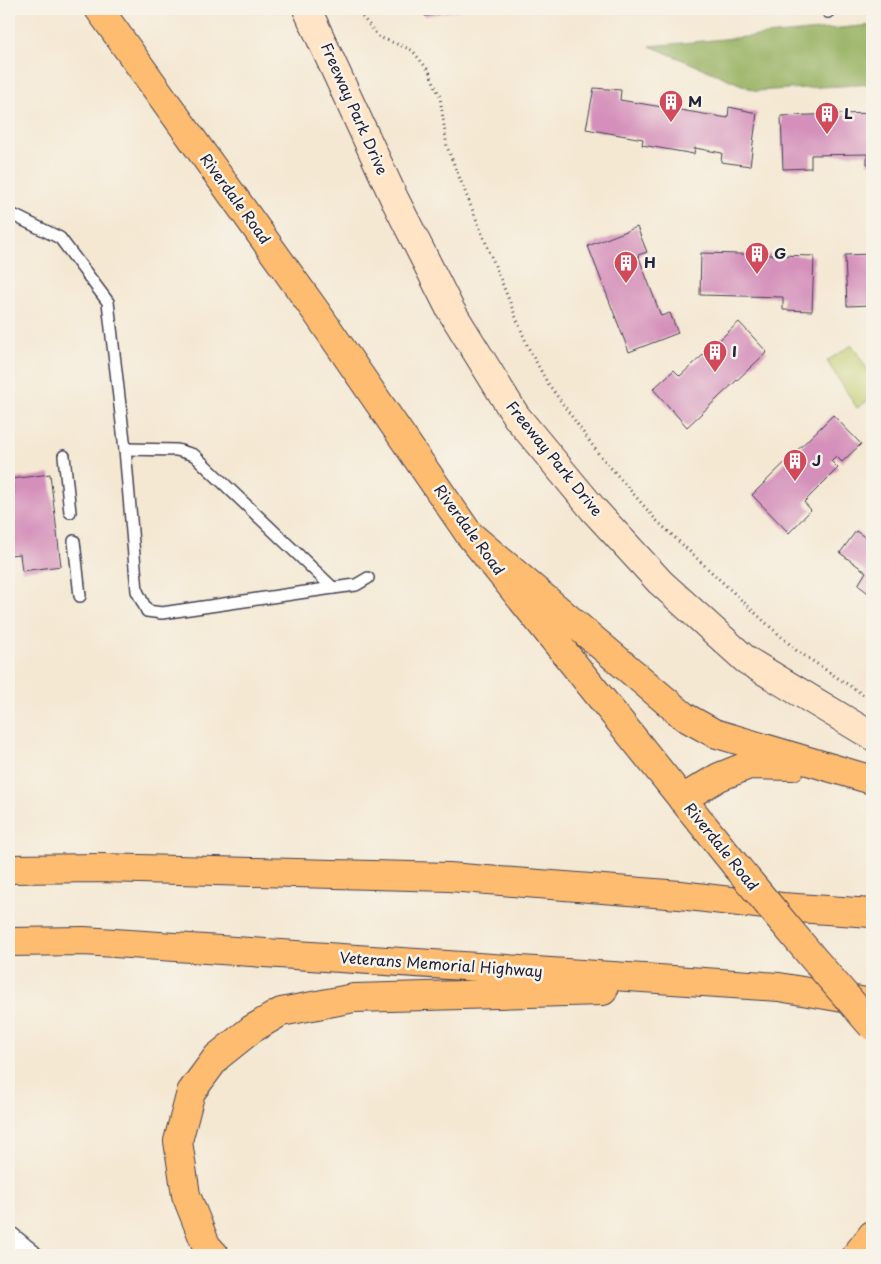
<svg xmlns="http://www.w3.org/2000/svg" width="881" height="1264" font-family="'Playpen Sans',sans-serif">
<rect width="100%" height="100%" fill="#f7f3e8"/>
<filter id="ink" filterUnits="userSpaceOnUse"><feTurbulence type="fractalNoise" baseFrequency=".02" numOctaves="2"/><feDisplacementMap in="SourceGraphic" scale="10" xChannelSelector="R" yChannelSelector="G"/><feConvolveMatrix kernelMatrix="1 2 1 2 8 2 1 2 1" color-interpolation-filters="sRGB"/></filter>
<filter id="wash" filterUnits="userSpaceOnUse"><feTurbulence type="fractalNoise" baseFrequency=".0096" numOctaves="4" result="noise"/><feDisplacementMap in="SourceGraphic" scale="20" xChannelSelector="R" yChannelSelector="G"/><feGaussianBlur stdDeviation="1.12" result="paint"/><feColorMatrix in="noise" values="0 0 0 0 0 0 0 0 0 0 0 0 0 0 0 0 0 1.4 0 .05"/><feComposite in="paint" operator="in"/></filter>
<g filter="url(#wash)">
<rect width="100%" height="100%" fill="#f4e8d3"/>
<path fill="#c0cf71" stroke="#717856" d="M852,345L872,377V398L857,408L827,361Z"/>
<path fill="#98b263" stroke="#5d6a4f" d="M872,25V84L756,91L650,46Z"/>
<g id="blocks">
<g fill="#d48fba">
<path d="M423,9H460V10L425,16Z"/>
<path d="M594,88L621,90L620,100L728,118L729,107L757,113L750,166L721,162L722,153L695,148L694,154L642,145L643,139L586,129Z"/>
<path d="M872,113V164H867V154L811,155V168L783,169L781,116Z"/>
<path d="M637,227L647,252L638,255L661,316L670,313L678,333L629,352L588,246Z"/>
<path d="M701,253L814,256L812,311L783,310V297L700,295Z"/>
<path d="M872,254V305L847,306L845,255Z"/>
<path d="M739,322L767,352L687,427L653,389L674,370L680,376Z"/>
<path d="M833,415L861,444L842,462L836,456L831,461L838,468L804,502L811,510L789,533L752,495Z"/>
<path d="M50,474L61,566L22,571L20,554L9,555V495L14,494L12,479Z"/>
<path d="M856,531L872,542V596L858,585L866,572L840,553Z"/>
</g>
</g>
</g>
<g filter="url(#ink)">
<use href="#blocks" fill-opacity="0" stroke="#424052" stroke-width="1"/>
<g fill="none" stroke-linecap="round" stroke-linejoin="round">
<defs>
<g id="lane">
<path d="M828,9V12"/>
<path d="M9,213L60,238L108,302L125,449L137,591L147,611L162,613L333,588"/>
<path d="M125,449L177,450L194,455L333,588L356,585L368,578"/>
<path d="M64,456L70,512"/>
<path d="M74,541L80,596"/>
</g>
<path id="street" d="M9,1237L31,1255"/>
<path id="secondary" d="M307,9L394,198L450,309L516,416L593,509L660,582L746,660L872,736"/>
<path id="primary" d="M99,9L317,313L469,534L737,867"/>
<g id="highway">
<path d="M469,534L685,717L714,733L872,780"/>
<path d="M682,799L719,777L749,765L792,766"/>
<path d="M9,869L102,868L449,877L680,895L782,907L872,913"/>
<path d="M9,942L84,941L779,987L872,1003"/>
<path d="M857,1254L872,1235"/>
<path d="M215,1255L206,1245L186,1195L178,1141L191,1092L217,1057L252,1029L281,1012L354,998L603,991"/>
</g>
</defs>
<use href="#lane" stroke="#424052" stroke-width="14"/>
<use href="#street" stroke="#424052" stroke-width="24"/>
<use href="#secondary" stroke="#424052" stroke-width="30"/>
<use href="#primary" stroke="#424052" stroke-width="30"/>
<use href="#highway" stroke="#424052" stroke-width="30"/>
<path stroke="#424052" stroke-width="3" stroke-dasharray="1 4" stroke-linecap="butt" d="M356,9L379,37L412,50L429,71L440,97L447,147L528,347L547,382L598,453L656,520L766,623L796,650L865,696"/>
<use href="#lane" stroke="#fff" stroke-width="11"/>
<use href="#street" stroke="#fff" stroke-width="21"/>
<use href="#secondary" stroke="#ffe4c6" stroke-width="28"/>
<use href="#primary" stroke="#febc70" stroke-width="28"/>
<use href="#highway" stroke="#febc70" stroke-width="28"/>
<defs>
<path id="primary-bridge" d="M737,867L813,958L872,1026"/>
</defs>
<use href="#primary-bridge" stroke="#424052" stroke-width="30" stroke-linecap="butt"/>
<use href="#primary-bridge" stroke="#febc70" stroke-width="28"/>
</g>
</g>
<defs>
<symbol id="building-pin" viewBox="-11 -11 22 30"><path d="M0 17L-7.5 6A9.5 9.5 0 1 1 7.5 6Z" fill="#d1495b" stroke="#f7f3e8"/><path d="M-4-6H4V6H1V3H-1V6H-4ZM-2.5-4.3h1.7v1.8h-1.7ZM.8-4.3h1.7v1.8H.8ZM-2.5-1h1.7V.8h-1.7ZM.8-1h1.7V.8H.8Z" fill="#fff"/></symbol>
</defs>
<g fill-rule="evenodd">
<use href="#building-pin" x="657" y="88" width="28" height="38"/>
<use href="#building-pin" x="813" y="100" width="28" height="38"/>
<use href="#building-pin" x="743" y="240" width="28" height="38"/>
<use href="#building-pin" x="612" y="249" width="28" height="38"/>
<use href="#building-pin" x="701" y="338" width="28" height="38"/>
<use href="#building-pin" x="781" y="447" width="28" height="38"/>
</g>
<g text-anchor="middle" stroke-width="5" stroke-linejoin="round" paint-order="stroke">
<g font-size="15" font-weight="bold" fill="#22223b" stroke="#f7f3e8" text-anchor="start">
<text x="688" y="107">M</text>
<text x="844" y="119">L</text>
<text x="774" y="259">G</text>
<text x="644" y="268">H</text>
<text x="732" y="357">I</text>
<text x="812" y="466">J</text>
</g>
<g font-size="15" fill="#22223b" stroke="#f7f3e8">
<text transform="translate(354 109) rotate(66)" y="5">Freeway Park Drive</text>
<text transform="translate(235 199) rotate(54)" y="5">Riverdale Road</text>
<text transform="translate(554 459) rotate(51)" y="5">Freeway Park Drive</text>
<text transform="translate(469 530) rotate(54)" y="5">Riverdale Road</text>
<text transform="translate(721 847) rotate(51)" y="5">Riverdale Road</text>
<text transform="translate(441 965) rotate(4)" y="5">Veterans Memorial Highway</text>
</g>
</g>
<rect width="881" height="1264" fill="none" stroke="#f7f3e8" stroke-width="30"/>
</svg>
